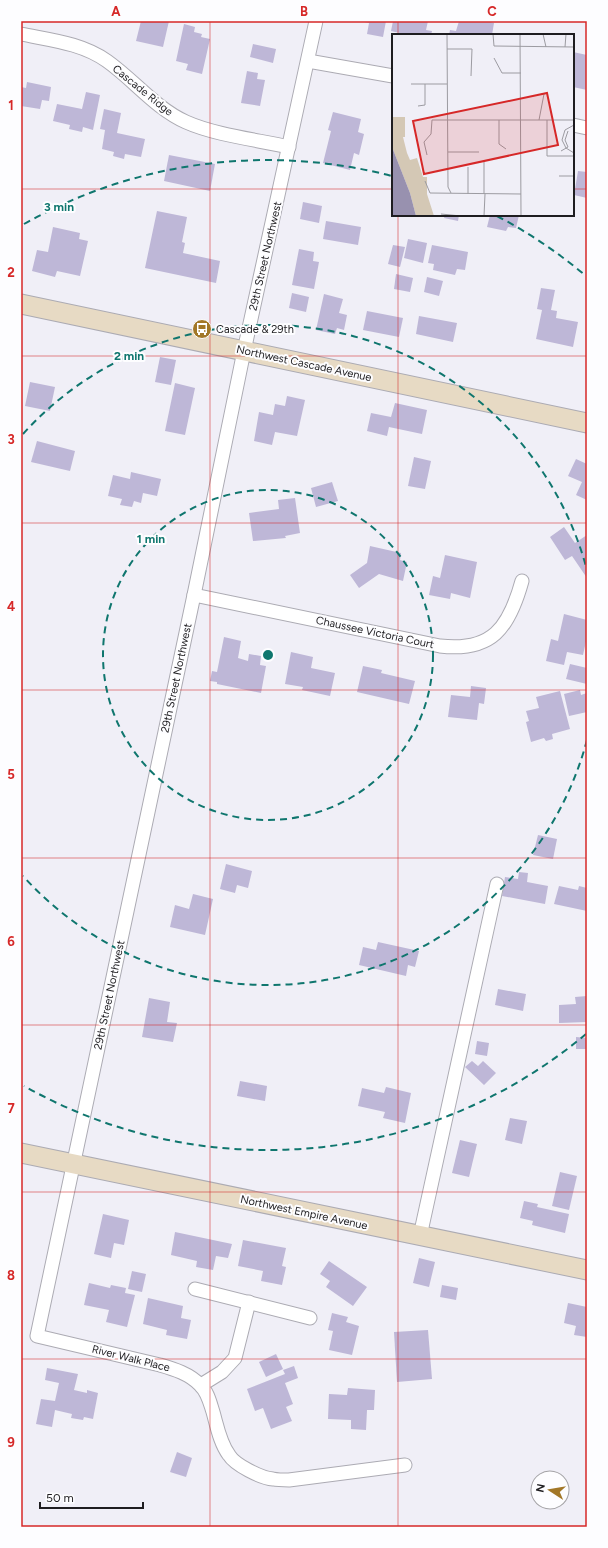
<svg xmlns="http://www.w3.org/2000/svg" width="608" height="1548" font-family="Figtree,sans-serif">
<rect width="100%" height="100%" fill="#f0eff7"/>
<g fill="#beb7d7">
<path d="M141,21H169L163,47L136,41Z"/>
<path d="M360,21H386L383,37L367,34L369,23Z"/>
<path d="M393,21H428L426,30L432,31L431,35H408L391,31Z"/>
<path d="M459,21H486L494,23L492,35H449L450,30L456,31Z"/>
<path d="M184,24L195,27L194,32L202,34L201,37L210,39L202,74L186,70L188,64L176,61Z"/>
<path d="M253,44L276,49L273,63L250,57Z"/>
<path d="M573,52L587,55V90L573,87Z"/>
<path d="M247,71L258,73L257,79L265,80L260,106L241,103Z"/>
<path d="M27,82L51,87L49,101L42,100L40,109L21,106V87L26,88Z"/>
<path d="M86,92L100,95L93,130L83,127L82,132L69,129L70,125L53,121L57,104L82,109Z"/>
<path d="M104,109L121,113L117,133L145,139L141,157L125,154L124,159L113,156L114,152L102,149L105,130L100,129Z"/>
<path d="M333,112L361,119L358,132L364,134L359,155L354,153L350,170L323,163L331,131L328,130Z"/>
<path d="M169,155L215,164L210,191L164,181Z"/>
<path d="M578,171L587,172V198L574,195Z"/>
<path d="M303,202L322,206L319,223L300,219Z"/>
<path d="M157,211L187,217L182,242L185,243L183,253L220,261L216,283L145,268Z"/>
<path d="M445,215H459L458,221L444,218Z"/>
<path d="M490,215H519L516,228L508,227L506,231L487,227Z"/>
<path d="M326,221L361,227L358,245L323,239Z"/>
<path d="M53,227L80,233L79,239L88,241L80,276L57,271L55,277L32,271L37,250L48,252Z"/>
<path d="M408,239L427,243L423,263L404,258Z"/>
<path d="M393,245L405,247L400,267L388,264Z"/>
<path d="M432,245L468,252L465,270L457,269L455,275L433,270L434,264L428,263Z"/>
<path d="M299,249L314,252L313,261L319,262L314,289L292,285Z"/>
<path d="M396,274L413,278L410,292L394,289Z"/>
<path d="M427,277L443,281L439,296L424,292Z"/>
<path d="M541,288L555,290L551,310L557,311L556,318L578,322L573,347L536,339L542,310L537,309Z"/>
<path d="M292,293L309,297L306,312L289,308Z"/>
<path d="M324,294L343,299L339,313L347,315L344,330L337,328L335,334L316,330Z"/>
<path d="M367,311L403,318L399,337L363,330Z"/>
<path d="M419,316L457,323L453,342L416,334Z"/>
<path d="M160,357L176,360L171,385L155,382Z"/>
<path d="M30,382L55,387L50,411L25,406Z"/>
<path d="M175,383L195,388L185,435L165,431Z"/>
<path d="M287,396L305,400L297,436L275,432L272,445L254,441L259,412L273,415L275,404L285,406Z"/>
<path d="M395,403L427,410L422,434L389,427L387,436L367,431L371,413L391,417Z"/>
<path d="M37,441L75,451L70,471L31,462Z"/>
<path d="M414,457L431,461L425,489L408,486Z"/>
<path d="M576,459L587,464V500L576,495L582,482L568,476Z"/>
<path d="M131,472L161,479L157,496L143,493L141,503L134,501L132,507L120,505L122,499L108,496L113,475L130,479Z"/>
<path d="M332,482L338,501L316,507L311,488Z"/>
<path d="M295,498L300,533L285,536L286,538L253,541L249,513L279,509L278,500Z"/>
<path d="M564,527L575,543L587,535V578L572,556L565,560L550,537Z"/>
<path d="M370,546L401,553L400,560L407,562L403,581L379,574L359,588L350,575L367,563Z"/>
<path d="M445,555L477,562L470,598L451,593L450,599L429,595L433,576L440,578Z"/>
<path d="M564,614L587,620V637L583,655L567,652L564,665L546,661L551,639L558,641Z"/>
<path d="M224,637L241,641L238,658L248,661L249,654L261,656L260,665L266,666L261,693L217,684V682L210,681L212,671L217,672Z"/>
<path d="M291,652L313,657L311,668L335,673L330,696L302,690L303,687L285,684Z"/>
<path d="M570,664L587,668V684L566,679Z"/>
<path d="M363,666L382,670L381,673L415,681L409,704L357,692Z"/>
<path d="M471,686L486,688L484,704L479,703L477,720L448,717L451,695L470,697Z"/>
<path d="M580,690L581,695L587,693V712L569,716L564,694Z"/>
<path d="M560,691L570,729L552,734L553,739L546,741L544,738L531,742L526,722L529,721L526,711L539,708L536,697Z"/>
<path d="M538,835L557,839L553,859L533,855Z"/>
<path d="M226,864L252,871L248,888L237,885L235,893L220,889Z"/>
<path d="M519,872L528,873L527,882L548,886L545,904L502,896L505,877L518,879Z"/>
<path d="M559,886L578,890L579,886L587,888V911L554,904Z"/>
<path d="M193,894L213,899L205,935L170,927L175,905L189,909Z"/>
<path d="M378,942L419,951L415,967L408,965L406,976L359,965L363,947L376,950Z"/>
<path d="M498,989L526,994L523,1011L495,1005Z"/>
<path d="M587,996V1022L559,1023V1005L576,1004L575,997Z"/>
<path d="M149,998L170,1002L167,1022L177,1023L173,1042L142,1037Z"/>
<path d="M576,1037L587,1038V1049H576Z"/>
<path d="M477,1041L489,1043L487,1056L475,1054Z"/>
<path d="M472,1061L478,1066L483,1061L496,1073L484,1085L465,1067Z"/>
<path d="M240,1081L267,1086L265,1101L237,1096Z"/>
<path d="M386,1087L411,1093L405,1123L383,1118L385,1112L358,1106L362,1088L384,1093Z"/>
<path d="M510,1118L527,1121L522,1144L505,1140Z"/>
<path d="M460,1140L477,1144L469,1177L452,1173Z"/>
<path d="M560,1172L577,1176L569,1210L552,1206Z"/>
<path d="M524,1201L538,1204L537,1207L569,1214L565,1233L532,1225L533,1221L520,1218Z"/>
<path d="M103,1214L129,1220L124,1245L114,1243L111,1258L94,1254Z"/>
<path d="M175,1232L232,1244L228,1258L216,1256L213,1270L196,1267L197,1261L171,1255Z"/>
<path d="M243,1240L286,1248L282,1266L286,1267L282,1285L261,1281L263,1271L238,1266Z"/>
<path d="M419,1258L435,1262L429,1287L413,1283Z"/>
<path d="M329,1261L367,1287L353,1306L326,1287L330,1281L320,1274Z"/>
<path d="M132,1271L146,1274L142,1292L128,1289Z"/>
<path d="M89,1283L110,1288L111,1285L126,1288L125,1293L135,1295L127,1327L106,1322L109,1310L84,1305Z"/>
<path d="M442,1285L458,1288L456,1300L440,1297Z"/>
<path d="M148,1298L183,1306L181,1318L191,1320L187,1339L166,1335L167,1330L143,1324Z"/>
<path d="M568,1303L587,1307V1337L574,1335L576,1326L564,1323Z"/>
<path d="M332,1313L348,1317L346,1322L359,1326L352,1355L329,1350L333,1331L328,1330Z"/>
<path d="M428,1330L432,1379L397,1382L394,1332Z"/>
<path d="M276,1354L283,1369L266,1377L259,1362Z"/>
<path d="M294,1366L298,1378L285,1383L293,1404L286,1407L292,1421L271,1429L263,1408L255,1411L247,1389L285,1374L283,1370Z"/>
<path d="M47,1368L78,1374L74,1390L87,1393V1390L98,1393L93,1419L84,1417L83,1420L71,1418L72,1414L55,1410L52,1427L36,1424L41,1399L55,1401L59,1383L45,1380Z"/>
<path d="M348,1388L375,1390L374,1410H367L366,1430L351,1429V1420L328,1419L329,1394L347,1395Z"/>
<path d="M177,1452L192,1458L186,1477L170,1472Z"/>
</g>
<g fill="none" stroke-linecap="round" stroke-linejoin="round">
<defs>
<g id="street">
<path d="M316,21L244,351L194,595L37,1336L160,1365C174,1369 190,1374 200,1385C208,1392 210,1403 213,1412C217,1426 220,1443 229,1455C235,1465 261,1478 273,1479C278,1480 284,1480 289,1480L405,1465"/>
<path d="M21,34C50,40 82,43 107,61C134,80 155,108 186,122C215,135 258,140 289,147"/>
<path d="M308,61L393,76"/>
<path d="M573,125L587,128"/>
<path d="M194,595L440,646C492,652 509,628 522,581"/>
<path d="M420,1236L497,884"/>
<path d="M195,1289L310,1318"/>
<path d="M201,1385L222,1372L235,1358L249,1302"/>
</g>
<g id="secondary">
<path d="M21,304L587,423"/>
<path d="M21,1153L587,1270"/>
</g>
</defs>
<use href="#street" stroke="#acabb3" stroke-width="15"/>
<use href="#secondary" stroke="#acabb3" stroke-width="21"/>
<use href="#street" stroke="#fff" stroke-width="13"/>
<use href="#secondary" stroke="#e7dac4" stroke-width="19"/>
</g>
<path fill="none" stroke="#d62828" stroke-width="1" stroke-opacity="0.55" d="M210,21V1527M398,21V35M21,189H393M573,189H587M398,215V1527M21,356H587M21,523H587M21,690H587M21,858H587M21,1025H587M21,1192H587M21,1359H587"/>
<g fill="none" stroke="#0f766e" stroke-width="2" stroke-dasharray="7 5">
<circle cx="268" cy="655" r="165"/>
<path d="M587 740A330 330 0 0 1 23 876M23 434A330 330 0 0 1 587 570"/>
<path d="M586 1034A495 495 0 0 1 24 1086M24 224A495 495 0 0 1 392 176M497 216A495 495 0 0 1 586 276"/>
</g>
<defs>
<symbol id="bus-disc" viewBox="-11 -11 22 22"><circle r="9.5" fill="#a27727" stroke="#fdfdff"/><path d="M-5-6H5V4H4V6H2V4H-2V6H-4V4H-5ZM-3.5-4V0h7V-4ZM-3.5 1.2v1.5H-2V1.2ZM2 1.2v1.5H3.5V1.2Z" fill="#fff"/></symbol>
</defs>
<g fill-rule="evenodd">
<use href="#bus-disc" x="191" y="318" width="22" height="22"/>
</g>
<g text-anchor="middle" stroke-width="4" stroke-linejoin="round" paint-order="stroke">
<g font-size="11" fill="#1e1d20" stroke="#fdfdff">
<text transform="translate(143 90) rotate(39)" y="4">Cascade Ridge</text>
<text transform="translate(265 256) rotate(-77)" y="4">29th Street Northwest</text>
<text transform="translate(304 363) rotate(12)" y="4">Northwest Cascade Avenue</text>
<text transform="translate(375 632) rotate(12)" y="4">Chaussee Victoria Court</text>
<text transform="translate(176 678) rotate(-78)" y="4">29th Street Northwest</text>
<text transform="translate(109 995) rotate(-78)" y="4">29th Street Northwest</text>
<text transform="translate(304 1212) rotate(12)" y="4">Northwest Empire Avenue</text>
<text transform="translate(131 1358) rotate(14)" y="4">River Walk Place</text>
</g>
<g font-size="11" fill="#1e1d20" stroke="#fdfdff" text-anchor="start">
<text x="216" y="333">Cascade &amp; 29th</text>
</g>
</g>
<g transform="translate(392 34)">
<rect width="182" height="182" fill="#f0eff7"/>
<path d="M0,83H13V103H11L15,119L18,126L25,124L31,143H35V160L42,182H24L18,159L0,113Z" fill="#d4c8b5"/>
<path d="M0,113L18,159L24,182H0Z" fill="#9891af"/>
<path fill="none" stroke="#9c9ba1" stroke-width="1" d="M55,0L56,153L59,159M101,0L102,12L182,13M128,0L129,182M151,0L154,13M173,13L174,0M55,15H80L79,42M102,24L110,39H129M19,50H55M26,72L33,71V50M107,86V110L114,115M147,86L152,60M155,86V122H182M182,91L173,96L170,106L174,114L182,119M169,117L176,113L173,106L176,97M56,118H87M35,121L32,108L39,100L40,86H182M167,142H182M33,147L38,159L129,160M76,160V133M92,160V128M49,180L69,182M92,182L93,160"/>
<path fill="#d62828" fill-opacity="0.15" stroke="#d62828" stroke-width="2" d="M155,59L166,111L32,140L21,87Z"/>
<rect width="182" height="182" fill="none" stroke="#1e1d20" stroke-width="2"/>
</g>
<circle cx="268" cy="655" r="6" fill="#0f766e" stroke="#fdfdff" stroke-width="2"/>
<g font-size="12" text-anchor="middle" font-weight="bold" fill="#0f766e" stroke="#fdfdff" stroke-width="4" stroke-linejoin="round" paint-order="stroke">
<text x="59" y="211">3 min</text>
<text x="129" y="360">2 min</text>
<text x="151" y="543">1 min</text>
</g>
<rect width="608" height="1548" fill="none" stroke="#fdfdff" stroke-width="44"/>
<g transform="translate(550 1490) rotate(282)"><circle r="19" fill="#fdfdff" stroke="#a4a3a6"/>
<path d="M0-3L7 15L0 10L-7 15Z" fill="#a27727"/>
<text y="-6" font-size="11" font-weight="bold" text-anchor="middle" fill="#1e1d20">N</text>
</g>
<path d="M40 1502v6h103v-6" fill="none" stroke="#1e1d20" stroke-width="2"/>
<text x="46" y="1502" font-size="12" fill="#1e1d20" stroke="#fdfdff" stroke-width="3" paint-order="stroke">50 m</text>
<rect x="22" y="22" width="564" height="1504" fill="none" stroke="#d62828" stroke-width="1.5"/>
<g font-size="13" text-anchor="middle" font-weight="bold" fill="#d62828">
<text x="116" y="16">A</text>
<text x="304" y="16">B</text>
<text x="492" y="16">C</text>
<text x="11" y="110">1</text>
<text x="11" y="277">2</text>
<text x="11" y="444">3</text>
<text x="11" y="611">4</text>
<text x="11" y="779">5</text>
<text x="11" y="946">6</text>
<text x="11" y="1113">7</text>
<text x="11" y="1280">8</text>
<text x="11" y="1447">9</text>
</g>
</svg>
